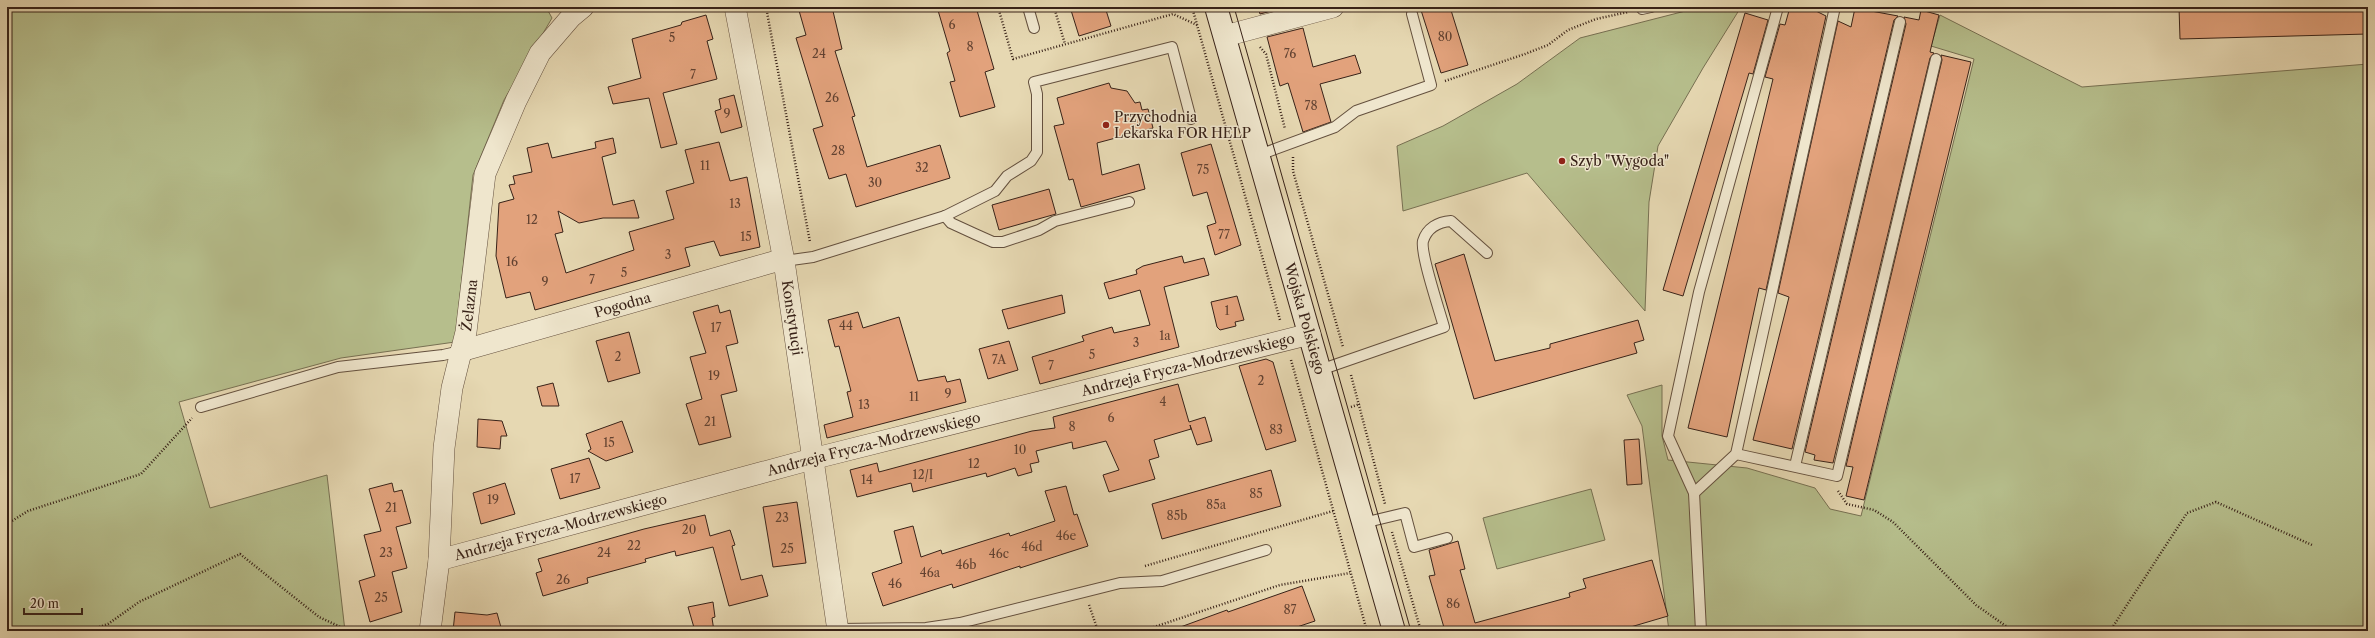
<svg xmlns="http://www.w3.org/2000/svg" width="2375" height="638" font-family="'Libre Caslon Text',serif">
<rect width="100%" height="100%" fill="#e6d8b2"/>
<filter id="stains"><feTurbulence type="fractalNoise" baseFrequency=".005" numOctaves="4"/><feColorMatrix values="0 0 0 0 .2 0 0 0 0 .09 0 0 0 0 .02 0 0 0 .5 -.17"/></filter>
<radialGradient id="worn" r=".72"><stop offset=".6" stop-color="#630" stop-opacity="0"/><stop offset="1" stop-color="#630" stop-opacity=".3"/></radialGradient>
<g fill="#b6be8c" stroke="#777052">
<path d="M7,7H546L552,18L504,100L473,175L455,342L341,358L179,402L210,508L327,475L345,631H7Z"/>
<path d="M1701,7H1741L1703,68L1658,146L1649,202L1645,311L1527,173L1403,211L1397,146L1443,126L1517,84L1580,38Z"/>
<path d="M1940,15L2082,87L2368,64V631H1669L1642,426L1627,395L1662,385V436L1668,460L1747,468L1815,488L1830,509L1861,516L1974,59L1931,46Z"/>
<path d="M1591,489L1605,540L1497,569L1483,518Z"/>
</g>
<g fill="#e2a27c" stroke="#382218">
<path d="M798,7H832L842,49L835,51L855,116L852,117L867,167L940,145L950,178L856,207L846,174L829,179L813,129L823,126L796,38L806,35Z"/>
<path d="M937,7H976L994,69L985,72L995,107L960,117L950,82L955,81L947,53L950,51Z"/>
<path d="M1070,7H1105L1111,26L1079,36Z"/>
<path d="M1258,7H1287L1260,14Z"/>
<path d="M1420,7H1450L1468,65L1441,73Z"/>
<path d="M1790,7H1808L1826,16L1766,290L1759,288L1727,437L1688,428L1773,79L1765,77L1780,24L1785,25Z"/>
<path d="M2179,7H2368V34L2180,39Z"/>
<path d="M1855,8L1898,16L1894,20L1792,449L1753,440L1789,297L1778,293L1838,21L1851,27Z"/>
<path d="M1921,10L1939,15L1930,52L1934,53L1930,58L1833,463L1814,460L1815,455L1805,452L1906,24L1904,17L1919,20Z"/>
<path d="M1745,13L1768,20L1753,74L1749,73L1683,296L1663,290Z"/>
<path d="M706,15L713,39L707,41L717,79L663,93L677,144L661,148L649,98L613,104L608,87L641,78L632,39L681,25L682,22Z"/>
<path d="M1303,28L1313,67L1355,55L1361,73L1320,84L1331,122L1303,132L1288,83L1280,86L1267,37Z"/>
<path d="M1941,55L1971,62L1864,500L1846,496L1853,467L1846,466L1942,60Z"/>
<path d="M1109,83L1111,88L1127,91L1135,103L1140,102L1142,110L1148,109L1153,128L1097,143L1102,175L1139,164L1145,189L1081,207L1073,179L1069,180L1054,126L1064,124L1057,98Z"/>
<path d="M734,95L742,127L721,133L715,111L721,109L719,99Z"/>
<path d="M613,138L616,153L602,157L613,205L634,200L639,218H603L579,223L558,211L563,232L555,234L566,273L634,250L629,232L674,219L666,191L694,183L685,150L719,142L730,181L747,177L760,247L720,256L714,241L685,248L690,266L535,310L530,292L506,298L496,256L499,203L514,199L509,185L515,184L513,176L532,172L527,148L548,143L552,158L596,148L595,142Z"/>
<path d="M1211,144L1241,245L1215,255L1207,226L1216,223L1207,192L1193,196L1181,153Z"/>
<path d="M1049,189L1056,214L999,230L992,205Z"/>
<path d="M1464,254L1495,361L1550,348V344L1638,320L1644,340L1634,343L1637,353L1474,399L1435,264Z"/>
<path d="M1182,256L1184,263L1204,258L1209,275L1164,287L1179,347L1040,384L1032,357L1084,341L1082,336L1112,327L1114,333L1150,325L1140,290L1109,299L1104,283L1137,274L1136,270L1143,266Z"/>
<path d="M1062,295L1065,313L1008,329L1002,310Z"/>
<path d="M1237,296L1244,320L1235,322L1236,326L1220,330L1217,327L1211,302Z"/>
<path d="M718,305L720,313L730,310L738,343L726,346L737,391L721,395L731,437L699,445L686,404L702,399L690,357L706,353L693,312Z"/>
<path d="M858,312L863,328L899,317L918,381L945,376L947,382L960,379L966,402L827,438L824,425L853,417L847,392L851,391L839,346L835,347L828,320Z"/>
<path d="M629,332L640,373L608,382L596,341Z"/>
<path d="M1009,341L1018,370L988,379L979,349Z"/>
<path d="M1266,359L1273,362L1296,441L1266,450L1239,366Z"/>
<path d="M553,383L559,406H542L537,387Z"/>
<path d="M1178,384L1189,422L1205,417L1212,441L1197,445L1190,425L1191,429L1154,440L1159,457L1149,460L1155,479L1109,492L1103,475L1119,470L1106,441L1073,449L1072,442L1036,451L1039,462L1030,464L1032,472L1018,476L1015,468L987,477L986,473L913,492L911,483L857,497L850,470L877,463L879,472L1032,431L1055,428L1053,417Z"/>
<path d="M478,419L502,421L507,436H501L500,449L477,447Z"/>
<path d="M622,421L633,452L606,461L588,451L591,449L586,434Z"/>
<path d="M1639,439L1642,484L1627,485L1624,440Z"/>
<path d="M589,458L600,488L560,499L551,469Z"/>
<path d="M1271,470L1281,506L1162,539L1152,504Z"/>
<path d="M392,483L394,492L402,490L411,523L396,527L407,568L392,572L402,612L370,622L359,581L375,576L364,535L381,531L369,489Z"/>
<path d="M505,483L515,514L481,524L473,493Z"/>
<path d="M1066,486L1074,515L1077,514L1088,546L1020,568V566L953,588L952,584L883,606L872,573L902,563L894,531L913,526L921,557L941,550L942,554L1009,533L1010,536L1055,521L1045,491Z"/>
<path d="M797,502L806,563L773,567L763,507Z"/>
<path d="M705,515L710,536L730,530L735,545L732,546L741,580L762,575L768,596L729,606L713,547L676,556L675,551L645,559L646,562L587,578L588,583L543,596L536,573L542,571L538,559L644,529Z"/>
<path d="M1458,541L1465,569L1460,570L1475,623L1570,597L1569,593L1586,588L1583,579L1652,560L1668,616L1617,631H1445L1429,576L1435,575L1429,550Z"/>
<path d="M1302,586L1315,621L1285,631H1176L1175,629L1227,610L1228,612Z"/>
<path d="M713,602L715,617L712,618L714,631H695L688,607Z"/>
<path d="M455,612L487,615L497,613L502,631H453Z"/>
</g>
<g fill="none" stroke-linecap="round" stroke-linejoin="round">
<defs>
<g id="service">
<path d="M1028,7L1034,28"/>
<path d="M1642,9L1651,7"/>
<path d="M1259,155L1335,127L1356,111L1431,85L1412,14"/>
<path d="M945,216L951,223L975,234L993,242H1003L1039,230L1055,221L1129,202"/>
<path d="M784,261L813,257L945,216L995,191L1007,176L1031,161L1037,152V94L1034,82L1172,47L1191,119"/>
<path d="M1320,370L1444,327C1440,312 1420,253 1423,241C1427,228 1438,222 1451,221L1487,253"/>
<path d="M201,407L338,367L443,355L461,351"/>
<path d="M1736,454L1837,476L1936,59"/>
<path d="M1795,466L1900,22"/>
<path d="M1694,493L1736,454L1835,7"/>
<path d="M1363,523L1405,513L1414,547L1447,538"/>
<path d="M838,629L926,628L960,623L1120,583L1162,581L1266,550"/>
<path d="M1701,631L1694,493L1668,436L1699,292L1778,7"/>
</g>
<g id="minor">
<path id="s1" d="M735,7L784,261L838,631"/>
<path d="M1225,36L1333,7"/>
<path id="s2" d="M461,351L773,262L784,261"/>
<path id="s3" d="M439,560L812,459L1310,334"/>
<path id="s4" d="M430,631L439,560L444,448L452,388L466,332L485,174L516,101L540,53L571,17L583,7"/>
</g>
<g id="secondary">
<path id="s5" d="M1216,7L1394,631"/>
</g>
</defs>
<use href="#service" stroke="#64503e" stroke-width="12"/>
<use href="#minor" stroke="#64503e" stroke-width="22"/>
<use href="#secondary" stroke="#382218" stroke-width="24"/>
<g stroke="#382218" stroke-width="2.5" stroke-dasharray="1 2" stroke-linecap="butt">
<path d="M766,7L810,242"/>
<path d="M998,7L1013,59L1173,14L1197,25"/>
<path d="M1054,7L1065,44"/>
<path d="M1192,7L1280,320"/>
<path d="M1260,47L1266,54L1285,129"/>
<path d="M1445,81L1525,54L1548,45L1568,30L1596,19L1628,12"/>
<path d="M1293,157V171L1343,347"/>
<path d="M1291,360L1367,631"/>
<path d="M1351,375L1385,504"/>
<path d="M1351,407L1360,404"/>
<path d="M1838,491L1847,504L1874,510L1893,522L1976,605L2013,631"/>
<path d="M7,524L28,511L141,474L192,418"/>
<path d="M1392,532L1421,631"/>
<path d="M1145,566L1333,511"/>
<path d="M1089,605L1098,631"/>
<path d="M88,631L108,624L139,602L240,554L319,617L349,631"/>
<path d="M1142,631L1280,585L1350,573"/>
<path d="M2110,631L2187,513L2216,502L2312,545"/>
</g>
<use href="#service" stroke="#efe6cd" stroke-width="10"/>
<use href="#minor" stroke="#efe6cd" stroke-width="21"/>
<use href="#secondary" stroke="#efe6cd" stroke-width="22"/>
<path stroke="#382218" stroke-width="1" d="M1234,7L1411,631"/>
</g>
<g fill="#8f2418" stroke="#efe6cd" stroke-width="1.5">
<circle cx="1106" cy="125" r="4"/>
<circle cx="1562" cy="161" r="4"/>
</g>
<g text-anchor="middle" stroke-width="3" stroke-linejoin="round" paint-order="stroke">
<g font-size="12" fill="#624231">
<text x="952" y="29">6</text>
<text x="1445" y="41">80</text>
<text x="672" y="42">5</text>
<text x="970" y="51">8</text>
<text x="819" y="58">24</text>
<text x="1290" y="58">76</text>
<text x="693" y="79">7</text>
<text x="832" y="102">26</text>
<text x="1311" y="110">78</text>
<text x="727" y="118">9</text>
<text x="838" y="155">28</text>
<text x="705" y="170">11</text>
<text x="922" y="172">32</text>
<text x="1203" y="174">75</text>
<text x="875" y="187">30</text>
<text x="735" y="208">13</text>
<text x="532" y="224">12</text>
<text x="1224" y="239">77</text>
<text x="746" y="241">15</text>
<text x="668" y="259">3</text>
<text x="512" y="266">16</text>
<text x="624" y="277">5</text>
<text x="592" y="284">7</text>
<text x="545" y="286">9</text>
<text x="1227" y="315">1</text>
<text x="846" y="330">44</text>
<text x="716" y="332">17</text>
<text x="1165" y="340">1a</text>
<text x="1136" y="347">3</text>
<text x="1092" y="359">5</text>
<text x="618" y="361">2</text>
<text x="999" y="364">7A</text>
<text x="1051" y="370">7</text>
<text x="714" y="380">19</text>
<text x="1261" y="385">2</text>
<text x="948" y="398">9</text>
<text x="914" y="401">11</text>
<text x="1163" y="406">4</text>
<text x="864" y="409">13</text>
<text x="1111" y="422">6</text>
<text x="710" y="426">21</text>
<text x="1072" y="431">8</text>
<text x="1276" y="434">83</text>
<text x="609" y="447">15</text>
<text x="1020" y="454">10</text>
<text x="974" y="468">12</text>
<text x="923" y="479">12/I</text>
<text x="575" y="483">17</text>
<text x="867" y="484">14</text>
<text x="1256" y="498">85</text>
<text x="493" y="504">19</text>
<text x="1216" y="509">85a</text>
<text x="391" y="512">21</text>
<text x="1177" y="520">85b</text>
<text x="782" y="522">23</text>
<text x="689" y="534">20</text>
<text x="1066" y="540">46e</text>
<text x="634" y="550">22</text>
<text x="1032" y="551">46d</text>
<text x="787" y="553">25</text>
<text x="386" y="557">23</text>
<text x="604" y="557">24</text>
<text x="999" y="558">46c</text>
<text x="966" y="569">46b</text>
<text x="930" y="577">46a</text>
<text x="563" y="584">26</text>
<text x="895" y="588">46</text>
<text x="381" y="602">25</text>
<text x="1453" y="608">86</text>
<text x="1290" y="614">87</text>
</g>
<g font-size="14" fill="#382218" stroke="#efe6cd" text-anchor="start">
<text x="1114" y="122">Przychodnia<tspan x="1114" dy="16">Lekarska FOR HELP</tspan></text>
<text x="1570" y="166">Szyb "Wygoda"</text>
</g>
<g font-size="14" fill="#382218" stroke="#efe6cd">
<text dy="5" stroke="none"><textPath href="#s4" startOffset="329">Żelazna</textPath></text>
<text dy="5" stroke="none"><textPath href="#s2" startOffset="168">Pogodna</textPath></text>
<text dy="5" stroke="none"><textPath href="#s1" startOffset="316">Konstytucji</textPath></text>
<text dy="5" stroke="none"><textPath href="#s5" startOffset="324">Wojska Polskiego</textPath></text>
<text dy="5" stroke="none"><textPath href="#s3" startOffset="774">Andrzeja Frycza-Modrzewskiego</textPath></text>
<text dy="5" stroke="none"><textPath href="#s3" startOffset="450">Andrzeja Frycza-Modrzewskiego</textPath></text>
<text dy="5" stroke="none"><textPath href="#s3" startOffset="126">Andrzeja Frycza-Modrzewskiego</textPath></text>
</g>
</g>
<rect width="2375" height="638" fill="none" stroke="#e6d8b2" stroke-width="24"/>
<rect x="8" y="8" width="2359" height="622" fill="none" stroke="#382218" stroke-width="2"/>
<rect x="12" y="12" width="2351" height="614" fill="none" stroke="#382218"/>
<path d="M24 608v6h58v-6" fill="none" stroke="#382218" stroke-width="2"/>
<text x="30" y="608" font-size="12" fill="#382218" stroke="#efe6cd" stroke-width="3" paint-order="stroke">20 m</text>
<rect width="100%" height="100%" filter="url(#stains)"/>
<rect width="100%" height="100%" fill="url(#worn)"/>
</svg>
